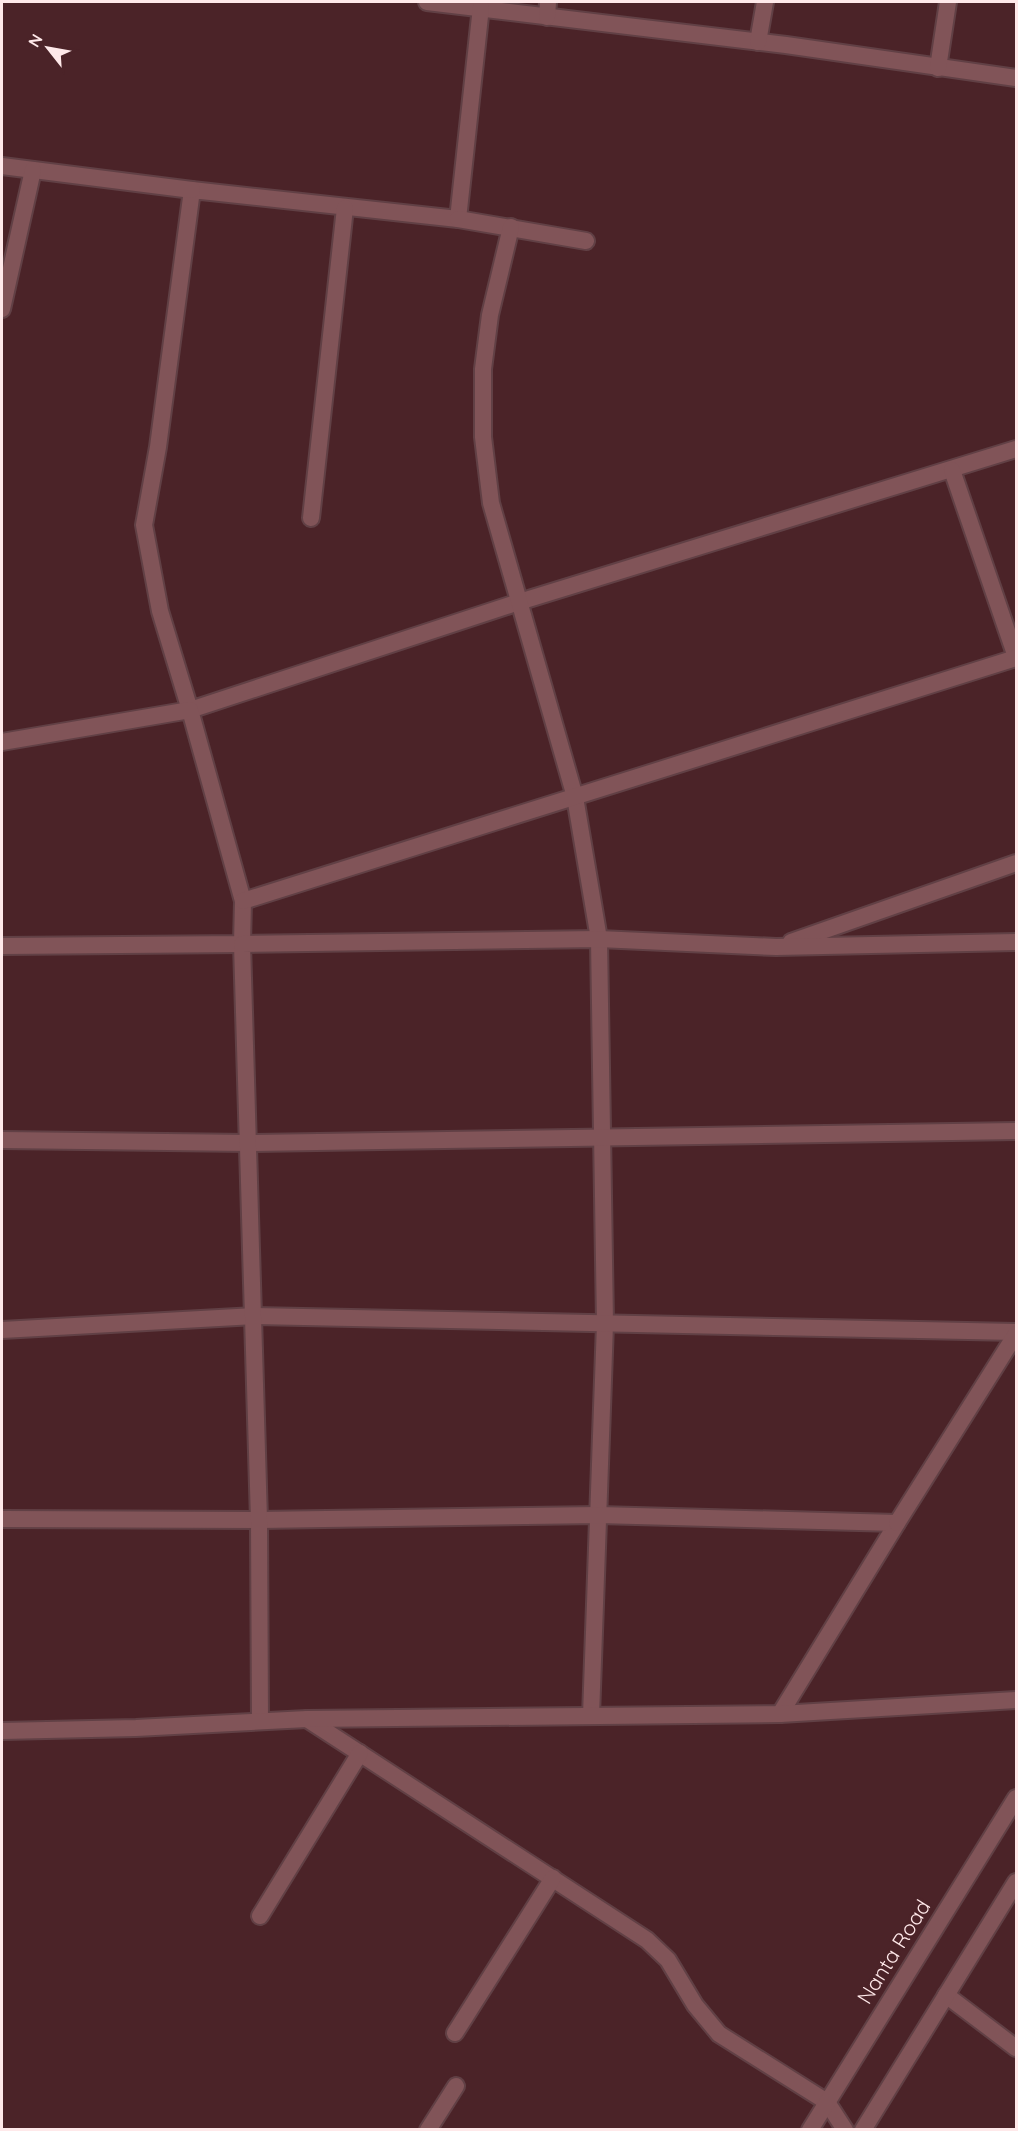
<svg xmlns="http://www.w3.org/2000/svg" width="1018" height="2131" font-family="Quicksand,sans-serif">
<rect width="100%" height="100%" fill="#4b2328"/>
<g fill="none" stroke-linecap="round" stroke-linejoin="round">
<defs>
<g id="minor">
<path d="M427,2L786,45L1016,78"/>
<path d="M481,7L458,219L192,190L158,447L144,525L160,611L190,710L519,602L1016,449"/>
<path d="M547,17L548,2"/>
<path d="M758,42L765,2"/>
<path d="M938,68L948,2"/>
<path d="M2,166L192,190"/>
<path d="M458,219L586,241"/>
<path d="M511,227L490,315L483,369V437L491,503L575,797L599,939L605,1324L591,1716"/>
<path d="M2,309L33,170"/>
<path d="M952,470L1016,657"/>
<path d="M311,518L345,208"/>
<path d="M2,742L190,710L243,901L242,944L2,946"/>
<path d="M243,901L1016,658"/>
<path d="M791,942L1016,863"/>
<path d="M2,1140L248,1143L1016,1131"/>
<path d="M2,1330L255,1316L1016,1332"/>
<path d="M2,1519L259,1520L599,1515L897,1523L780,1714"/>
<path d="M897,1523L1016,1334"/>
<path d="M307,1719L647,1940L668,1960L695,2005L719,2034L827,2102L845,2130"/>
<path d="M260,1720L259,1520L242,944L599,939L776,947L1016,942"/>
<path d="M2,1731L136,1728L307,1719L780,1714L1016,1700"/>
<path d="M260,1916L360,1753"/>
<path d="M946,1995L1016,2048"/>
<path d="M455,2033L553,1878"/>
<path d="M428,2130L456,2086"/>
</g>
<g id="secondary">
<path d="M810,2130L1016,1798"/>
<path d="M863,2130L1016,1882"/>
</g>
</defs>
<use href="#minor" stroke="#614045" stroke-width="20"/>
<use href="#secondary" stroke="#614045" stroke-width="20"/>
<use href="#minor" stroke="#815458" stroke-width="16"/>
<use href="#secondary" stroke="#815458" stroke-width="16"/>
</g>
<g text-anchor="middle" stroke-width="5" stroke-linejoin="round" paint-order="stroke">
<g font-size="21" fill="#ffe9ea" stroke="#4b2328">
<text transform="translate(894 1952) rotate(-58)" y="7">Nanta Road</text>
</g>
</g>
<rect width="1018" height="2131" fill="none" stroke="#ffe9ea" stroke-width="6"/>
<g transform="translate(48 48) rotate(301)" stroke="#4b2328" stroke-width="4.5" paint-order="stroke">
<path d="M0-4.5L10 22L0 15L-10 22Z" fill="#ffe9ea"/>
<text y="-9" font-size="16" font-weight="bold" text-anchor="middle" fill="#ffe9ea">N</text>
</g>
</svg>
